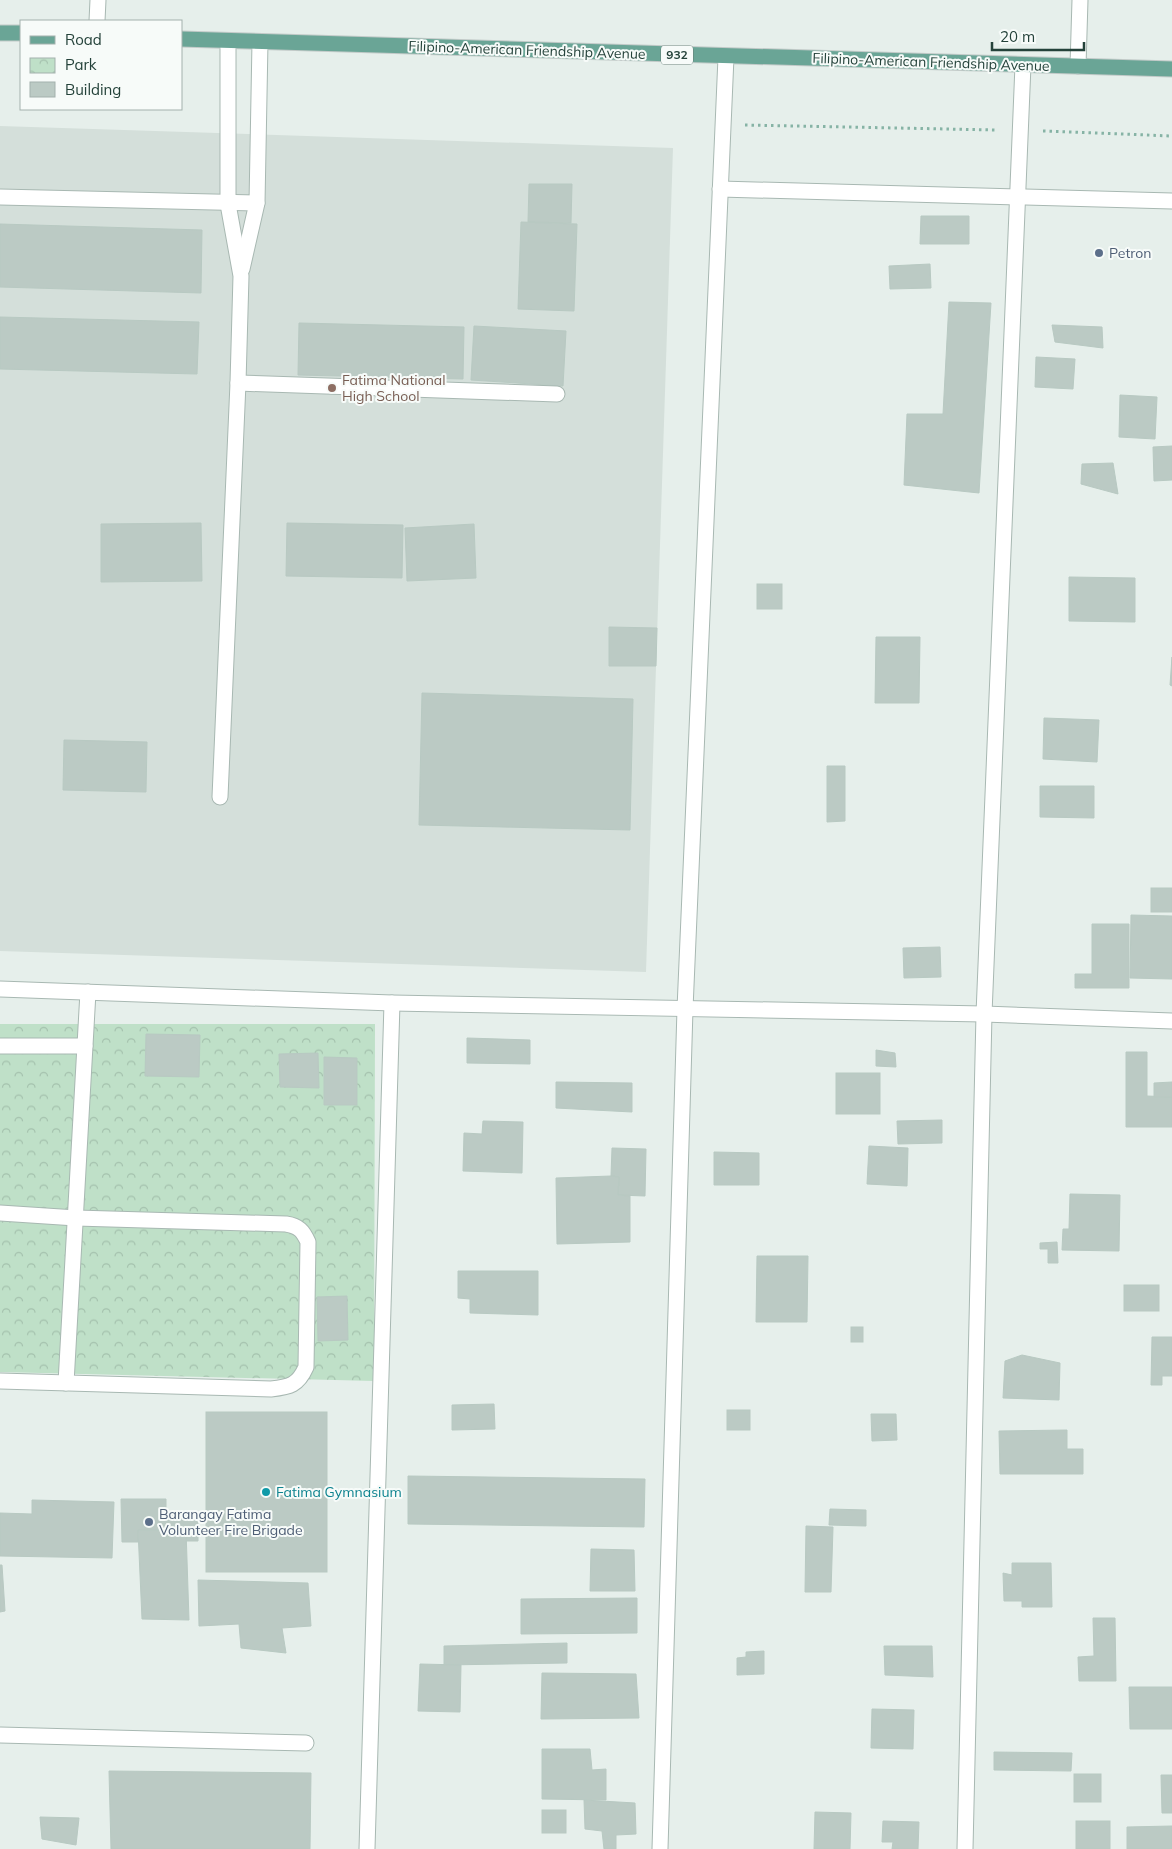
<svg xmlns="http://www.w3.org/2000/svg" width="1172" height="1849" font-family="Mulish,sans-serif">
<defs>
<pattern id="park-crowns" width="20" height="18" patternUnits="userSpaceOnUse" patternTransform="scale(1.25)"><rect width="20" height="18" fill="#bfe0c8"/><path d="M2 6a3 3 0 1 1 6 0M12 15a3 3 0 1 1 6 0" fill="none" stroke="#a4c1ad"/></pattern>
</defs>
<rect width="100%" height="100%" fill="#e6efeb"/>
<path fill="#d4dfda" d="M0,126L673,148L646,972L0,951Z"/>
<path fill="url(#park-crowns)" d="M0,1024H375L374,1381L0,1372Z"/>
<g fill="#bbcac4" stroke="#b8c9c2">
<path d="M529,184H572L571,223L528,222Z"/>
<path d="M921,216H969V244H920Z"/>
<path d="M521,222L577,224L574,311L518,309Z"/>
<path d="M0,224L202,230L201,293L0,287Z"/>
<path d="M930,264L931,288L890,289L889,266Z"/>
<path d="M949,302L991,303L979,493L904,485L907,414H943Z"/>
<path d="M0,317L199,322L197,374L0,369Z"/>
<path d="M299,323L464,327L463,379L298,375Z"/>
<path d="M1052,325L1102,327L1103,348L1055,342Z"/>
<path d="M474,326L566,331L563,386L471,380Z"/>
<path d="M1036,357L1075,359L1073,389L1035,387Z"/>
<path d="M1120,395L1157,397L1155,439L1119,437Z"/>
<path d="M1172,446V480L1154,481L1153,447Z"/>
<path d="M1113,463L1118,494L1081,484L1082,464Z"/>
<path d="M201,523L202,581L101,582V524Z"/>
<path d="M287,523L403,525L402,578L286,576Z"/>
<path d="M474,524L476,578L407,581L405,528Z"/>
<path d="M1069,577L1135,578V622L1069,621Z"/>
<rect x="757" y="584" width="25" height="25"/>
<path d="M609,627L657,628L656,666H609Z"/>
<path d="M876,637H920L919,703H875Z"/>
<path d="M1172,657V686L1170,685Z"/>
<path d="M422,693L633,699L630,830L419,825Z"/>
<path d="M1044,718L1099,720L1097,762L1043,759Z"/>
<path d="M64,740L147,742L146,792L63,790Z"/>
<path d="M827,766H845V821L827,822Z"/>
<path d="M1040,786H1094V818L1040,817Z"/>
<rect x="1151" y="888" width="21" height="24"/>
<path d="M1131,915L1172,916V979L1130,978Z"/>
<path d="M1092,924H1129V988H1075V974H1092Z"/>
<path d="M940,947L941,977L904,978L903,948Z"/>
<path d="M146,1034L200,1035L199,1077L145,1076Z"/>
<path d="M467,1038L530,1040V1064L467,1063Z"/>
<path d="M876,1050L895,1053L896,1067L876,1066Z"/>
<path d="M1126,1052H1147V1096L1172,1097V1127H1126Z"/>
<path d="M318,1053L319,1088L280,1087L279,1054Z"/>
<path d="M324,1057L357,1058V1105H324Z"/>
<rect x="836" y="1073" width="44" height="41"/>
<path d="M556,1082L632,1083V1112L556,1108Z"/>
<path d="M1172,1082V1097H1154V1083Z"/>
<path d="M942,1120V1143L898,1144L897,1121Z"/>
<path d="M483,1121L523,1122L522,1173L463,1171L464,1133L482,1134Z"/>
<path d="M869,1146L908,1148L907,1186L867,1184Z"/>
<path d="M612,1148L646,1149L645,1196L618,1195L619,1177L611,1176Z"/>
<path d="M714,1152L759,1153V1185H714Z"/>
<path d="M611,1176L619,1177L618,1195L630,1196V1242L557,1244L556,1178Z"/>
<path d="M1070,1194L1120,1195L1119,1251L1062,1250L1063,1229H1069Z"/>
<path d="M1057,1242L1058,1263H1048V1249H1040V1243Z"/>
<path d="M757,1256H808L807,1322H756Z"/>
<path d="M458,1271H538V1315L470,1313V1299L458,1298Z"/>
<rect x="1124" y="1285" width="35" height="26"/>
<path d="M347,1296L348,1340L318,1341L317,1297Z"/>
<rect x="851" y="1327" width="12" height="15"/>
<path d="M1152,1337H1172V1376H1162V1385H1151Z"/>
<path d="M1022,1355L1060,1363L1059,1400L1003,1398L1005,1361Z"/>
<path d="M494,1404L495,1429L452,1430V1405Z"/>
<rect x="727" y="1410" width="23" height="20"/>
<rect x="206" y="1412" width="121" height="160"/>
<path d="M871,1414H896L897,1440L872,1441Z"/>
<path d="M1067,1430V1449H1083V1474H1000L999,1431Z"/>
<path d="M408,1476L645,1479L644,1527L408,1524Z"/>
<path d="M121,1499H166V1513H198V1541H186V1530H138V1542H122Z"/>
<path d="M32,1500L114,1502L112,1558L0,1556V1513L32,1514Z"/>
<path d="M830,1509L866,1510V1526L829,1525Z"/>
<path d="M806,1526L833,1527L831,1592H805Z"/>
<path d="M138,1530H186L189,1620L142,1619Z"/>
<path d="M591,1549L634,1550L635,1591H590Z"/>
<path d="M1012,1563H1051L1052,1607H1022V1601H1004L1003,1573L1012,1575Z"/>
<path d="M0,1565H2L5,1611L0,1612Z"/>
<path d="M198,1580L308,1583L311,1626L282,1628L286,1653L241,1648L239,1624L199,1626Z"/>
<path d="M637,1598V1633L521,1634V1599Z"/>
<path d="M1093,1618H1115L1116,1681H1079L1078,1657L1094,1656Z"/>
<path d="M567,1643V1663L444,1665V1646Z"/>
<path d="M884,1646H932L933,1677L885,1675Z"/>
<path d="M764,1651V1674L737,1675V1658L746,1657V1652Z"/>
<path d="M420,1664L461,1665L460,1712L418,1711Z"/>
<path d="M542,1673L636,1674L639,1718L541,1719Z"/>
<path d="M1129,1687H1172V1729H1130Z"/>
<path d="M872,1709L914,1710L913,1749L871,1748Z"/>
<path d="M542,1749H590L592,1770L606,1769V1800L542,1799Z"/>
<path d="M994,1752L1072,1753L1071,1771L994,1770Z"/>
<path d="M109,1771L311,1773L310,1849H111Z"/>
<rect x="1074" y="1774" width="27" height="28"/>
<path d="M1161,1775H1172V1813H1162Z"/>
<path d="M584,1800L635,1803L636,1834L616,1835V1849H604L602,1831L585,1829Z"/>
<rect x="542" y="1810" width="24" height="23"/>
<path d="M815,1812L851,1813L850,1849H814Z"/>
<path d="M40,1817L79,1818L76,1845L42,1839Z"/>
<path d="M883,1821L919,1822L918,1849H892L893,1842H882Z"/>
<rect x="1076" y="1821" width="34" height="28"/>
<path d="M1172,1826V1849H1127V1827Z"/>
</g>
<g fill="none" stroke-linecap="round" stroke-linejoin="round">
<defs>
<g id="minor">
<path d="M97,21L98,0"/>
<path d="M1078,66L1080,0"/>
<path d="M720,189L1172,201"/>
<path d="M0,197L257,203"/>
<path d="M242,269L257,203L260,42"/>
<path d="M238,383L557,394"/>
<path d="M220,797L238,383L241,276L228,204V41"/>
<path d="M0,989L392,1003L984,1014L1172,1021"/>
<path d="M0,1046H85"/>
<path d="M0,1213L76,1218L286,1224C299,1226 303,1231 308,1242L306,1367C298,1385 290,1387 271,1389L0,1381"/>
<path d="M66,1383L88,992"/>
<path d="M0,1735L306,1743"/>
<path d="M367,1849L392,1003"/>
<path d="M660,1849L685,1009L726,57"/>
<path d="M965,1849L984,1014L1023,65"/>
</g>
<g id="major">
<path d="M0,33H21"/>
<path d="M181,39L1172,69"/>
</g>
</defs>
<use href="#minor" stroke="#a8b8b2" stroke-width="17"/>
<use href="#major" stroke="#c2cac8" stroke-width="17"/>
<g stroke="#86b3a5" stroke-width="3" stroke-dasharray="2.5 4" stroke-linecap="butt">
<path d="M745,125L997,130"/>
<path d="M1043,131L1172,136"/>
</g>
<use href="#minor" stroke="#fff" stroke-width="15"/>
<use href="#major" stroke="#6aa596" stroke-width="15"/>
</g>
<g fill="#5c6f8a" stroke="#f7fbf9" stroke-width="2">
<circle cx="1099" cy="253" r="5"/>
<circle cx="149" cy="1522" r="5"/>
</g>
<circle fill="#8d6e63" stroke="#f7fbf9" stroke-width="2" cx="332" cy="388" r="5"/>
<circle fill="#0f9aa8" stroke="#f7fbf9" stroke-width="2" cx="266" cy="1492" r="5"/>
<g text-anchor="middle" stroke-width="4" stroke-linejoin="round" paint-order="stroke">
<rect fill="#f7fbf9" stroke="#637a73" stroke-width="1" x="661" y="45.5" width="32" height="19" rx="4"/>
<g font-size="12" font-weight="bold" fill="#24423a">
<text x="677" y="59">932</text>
</g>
<g font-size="14" fill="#24423a" stroke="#f7fbf9">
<text transform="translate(527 50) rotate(2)" y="5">Filipino-American Friendship Avenue</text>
<text transform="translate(931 62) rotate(2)" y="5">Filipino-American Friendship Avenue</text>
</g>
<g font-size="14" fill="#4e5e75" stroke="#f7fbf9" text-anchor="start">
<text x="1109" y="258">Petron</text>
<text x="159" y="1519">Barangay Fatima<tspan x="159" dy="16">Volunteer Fire Brigade</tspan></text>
</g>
<g font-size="14" fill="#785e54" stroke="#f7fbf9" text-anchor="start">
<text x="342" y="385">Fatima National<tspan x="342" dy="16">High School</tspan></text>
</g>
<g font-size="14" fill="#0d838f" stroke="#f7fbf9" text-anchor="start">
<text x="276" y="1497">Fatima Gymnasium</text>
</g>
</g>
<rect x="20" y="20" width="162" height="90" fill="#f7fbf9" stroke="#a3b1ad"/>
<rect x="30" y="36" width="25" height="8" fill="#6aa596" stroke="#a3b1ad"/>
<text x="65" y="45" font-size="15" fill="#24423a">Road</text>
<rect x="30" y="58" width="25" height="15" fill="url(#park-crowns)" stroke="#a3b1ad"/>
<text x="65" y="70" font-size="15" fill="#24423a">Park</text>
<rect x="30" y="82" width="25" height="15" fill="#bbcac4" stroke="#a3b1ad"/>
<text x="65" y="95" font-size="15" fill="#24423a">Building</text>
<path d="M992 42v8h92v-8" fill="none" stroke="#24423a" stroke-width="2.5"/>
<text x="1000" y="42" font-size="15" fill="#24423a" stroke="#f7fbf9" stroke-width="4" paint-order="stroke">20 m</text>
</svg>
